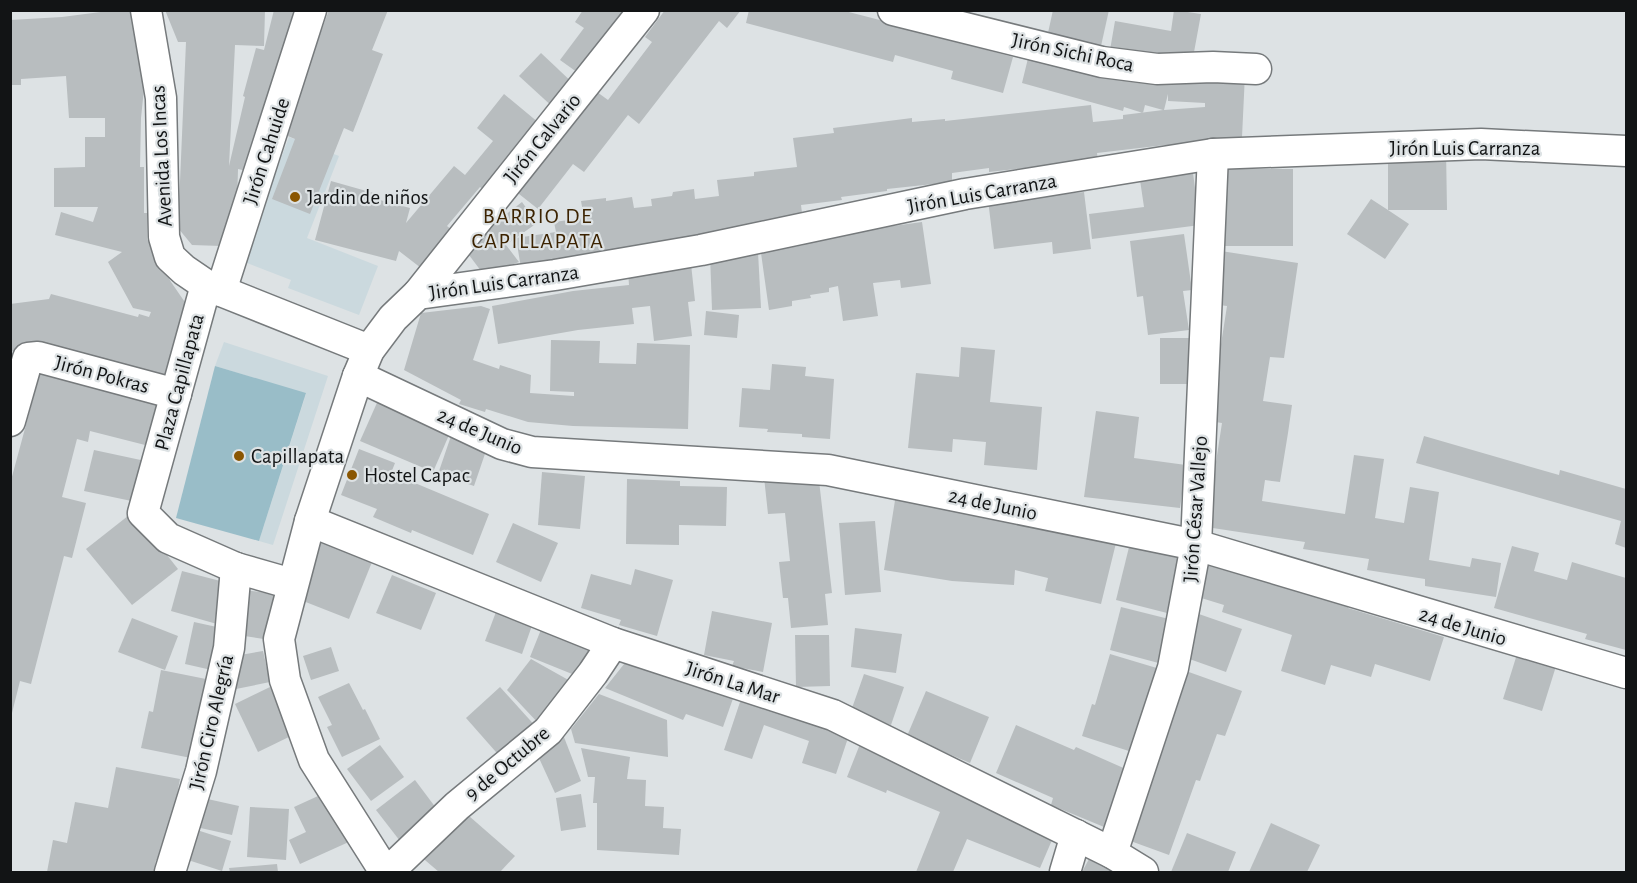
<svg xmlns="http://www.w3.org/2000/svg" width="1637" height="883" font-family="'Alegreya Sans',sans-serif">
<rect width="100%" height="100%" fill="#dde2e4"/>
<g fill="#cbd9de">
<path d="M289,137L339,156L307,238L378,266L359,315L288,288L291,280L242,261Z"/>
<path d="M224,342L328,376L273,545L259,541L306,394L215,366Z"/>
</g>
<path fill="#99bdc8" d="M215,366L306,393L259,541L176,518Z"/>
<g fill="#b8bdbf" fill-rule="evenodd">
<path d="M116,10H132L144,89L141,118L140,167H144V213H147V239L171,282L191,311L170,378L39,346L10,352V304L49,299L51,294L138,317L139,314L149,317L151,312L133,308L108,262L122,252L55,235L61,212L93,222L98,207H54V168L85,167V137H105V118H69L66,76L21,79V85H10V20L62,17Z"/>
<path d="M165,10H265L264,46L235,45L229,166L245,97L243,96L256,48L264,50L274,10H303L256,173L238,169L237,205L221,246L192,245L178,228L186,42H178Z"/>
<path d="M329,10H388L372,50L383,54L353,132L344,128L310,214L272,199L295,139L283,134Z"/>
<path d="M583,10H629L588,80L560,60L584,28L575,22Z"/>
<path d="M665,10H741L727,28L719,21L639,124L628,115L584,172L573,164L538,209L514,190L549,145L553,149L597,92L608,100L652,42L645,37Z"/>
<path d="M749,10H841L903,26L963,33L961,43L1013,57L1003,93L951,79L953,71L895,55L893,62L746,23Z"/>
<path d="M1053,10H1109L1099,55L1046,42Z"/>
<path d="M1174,10L1201,14L1192,63L1109,56L1115,21L1171,31Z"/>
<path d="M1030,50L1245,74L1242,137L1221,143L1166,148L1165,145L1097,153L1098,160L989,172V168L952,173V182L887,189V191L841,197L842,200L801,205L803,221L679,238V244L521,268L516,238L556,232L554,222L584,218L581,201L606,198V201L632,197L634,208L652,206L651,199L672,196L673,192L694,189L695,199L719,196L717,180L754,176V172L797,167L793,138L834,133L833,128L912,118V122L945,119V121L1091,105L1093,122L1123,119V115L1163,110L1145,105L1143,113L1124,107L1123,111L1022,83ZM1168,94V101L1205,103V107L1164,110Z"/>
<path d="M541,53L576,86L555,109L519,76Z"/>
<path d="M504,94L539,123L490,195L480,187L447,226L452,230L421,268L399,251L396,261L315,240L331,181L377,194L376,199L410,208L406,223L454,166L465,175L493,141L477,128Z"/>
<path d="M1388,149H1446L1447,210H1388L1409,224L1385,259L1347,234L1371,199L1388,210Z"/>
<rect x="1222" y="169" width="71" height="77"/>
<path d="M1193,173L1200,225L1092,239L1089,214L1144,207L1140,180Z"/>
<path d="M1084,192L1091,249L1053,254L1052,242L994,249L988,200L1045,193L1046,196Z"/>
<path d="M522,202L537,223L506,245L519,262L484,275L463,247Z"/>
<path d="M922,222L931,284L901,288L900,280L873,283L878,316L843,321L838,286L829,288V292L810,295L811,298L792,301V306L769,310L761,253L804,245L803,241L821,236Z"/>
<path d="M1184,234L1192,290L1183,291L1189,330L1148,335L1143,296L1137,297L1130,241Z"/>
<path d="M1221,251L1298,263L1284,358L1270,357L1263,401L1292,405L1288,433L1280,482L1265,480L1262,501L1345,514L1354,455L1384,459L1375,518L1404,523L1410,487L1439,492L1429,560L1470,567L1472,558L1501,563L1496,597L1425,586V579L1367,570L1369,559L1303,549L1305,542L1206,527L1222,423L1209,421L1227,306L1212,304Z"/>
<path d="M758,252L761,308L712,310L710,254Z"/>
<path d="M691,264L695,301L688,302L692,336L654,341L650,306L632,308L634,324L578,330L498,344L492,306L573,291L629,285L628,271Z"/>
<path d="M481,306L490,309L473,360L499,369L500,365L531,375L530,393L574,396V392L550,391L551,340L600,341L599,363L636,364L637,343L690,345L688,429L573,426L528,422L486,409L485,412L459,404L461,400L404,370L421,313Z"/>
<path d="M706,311L739,315L737,338L704,335Z"/>
<path d="M1160,338H1191L1190,384H1160Z"/>
<path d="M961,347L995,350L990,402L1042,407L1037,470L984,465L986,442L953,439L952,452L908,448L916,373L959,377Z"/>
<path d="M43,362L167,395L153,447L90,431L88,442L77,439L62,497L86,503L72,558L64,556L31,684L20,681L11,717L10,484Z"/>
<path d="M772,364L806,367L805,376L834,379L830,439L802,437V434L767,432L768,429L739,427L742,388L770,390Z"/>
<path d="M380,396L452,428L433,472L360,441Z"/>
<path d="M1096,411L1139,417L1134,458L1186,465L1180,508L1084,497Z"/>
<path d="M451,436L487,448L474,486L438,474Z"/>
<path d="M1424,436L1559,475L1560,470L1626,489V548L1615,544L1621,521L1416,463Z"/>
<path d="M359,449L395,463L391,473L489,514L473,555L412,530L411,533L373,517L377,509L341,495Z"/>
<path d="M94,450L150,462L141,503L84,491Z"/>
<path d="M542,472L585,476L580,529L538,525Z"/>
<path d="M818,472L832,593L825,594L828,625L791,628L788,598H783L779,562L790,561L785,513L768,514L764,477Z"/>
<path d="M627,479L680,481V486L727,487L726,526L679,525V545L626,544Z"/>
<path d="M896,494L1117,539L1101,604L1045,591L1048,578L1015,570L1014,585L952,581L884,570Z"/>
<path d="M133,512L178,569L132,605L86,549Z"/>
<path d="M875,521L881,592L845,595L839,523Z"/>
<path d="M513,523L558,543L541,582L496,562Z"/>
<path d="M1131,539L1186,553L1171,614L1116,600Z"/>
<path d="M321,542L372,562L349,619L298,599Z"/>
<path d="M1512,546L1539,553L1534,571L1567,580L1572,562L1626,578V650L1585,639L1587,634L1494,608Z"/>
<path d="M1210,558L1350,603L1348,608L1444,637L1430,681L1375,664L1371,677L1331,665L1325,685L1281,671L1292,635L1222,612L1224,605L1198,597Z"/>
<path d="M635,569L673,580L657,636L619,625L621,620L581,608L591,574L631,585Z"/>
<path d="M182,571L228,583L217,624L171,611Z"/>
<path d="M392,575L436,593L421,630L376,613Z"/>
<path d="M244,590L276,594L270,640L238,635Z"/>
<path d="M499,604L535,617L522,654L485,641Z"/>
<path d="M1121,607L1177,621L1166,665L1110,650Z"/>
<path d="M712,611L772,623L763,672L732,666L734,661L704,655Z"/>
<path d="M1196,613L1242,629L1226,672L1181,656Z"/>
<path d="M132,618L178,636L165,670L118,652Z"/>
<path d="M194,622L226,629L216,671L185,664Z"/>
<path d="M544,622L596,643L582,678L530,657Z"/>
<path d="M855,628L902,634L896,673L851,667Z"/>
<path d="M795,635H829L830,686L796,687Z"/>
<path d="M331,647L339,671L311,680L303,656Z"/>
<path d="M263,651L270,682L236,689L229,657Z"/>
<path d="M1518,651L1557,663L1542,711L1503,699Z"/>
<path d="M632,654L736,690L723,727L686,714L683,720L605,688Z"/>
<path d="M1110,654L1170,672L1132,752L1082,736L1092,704L1095,705Z"/>
<path d="M531,659L572,682L540,725L507,690Z"/>
<path d="M161,670L206,679L191,758L141,748L149,711L153,712Z"/>
<path d="M1186,671L1242,691L1225,736L1217,734L1200,781L1196,780L1169,855L1125,839Z"/>
<path d="M864,674L904,687L891,725L851,711Z"/>
<path d="M349,683L363,710L365,709L380,739L342,757L327,727L332,725L318,697Z"/>
<path d="M270,687L293,735L258,752L235,704Z"/>
<path d="M500,687L538,729L503,760L466,718Z"/>
<path d="M926,691L989,717L970,763L907,736Z"/>
<path d="M743,693L851,729L836,774L802,763L809,741L764,725L752,759L724,750Z"/>
<path d="M599,694L667,720L668,757L575,743L571,729Z"/>
<path d="M1016,725L1074,750L1076,747L1128,770L1104,827L1051,805L1053,798L996,773Z"/>
<path d="M562,732L581,781L555,793L533,745Z"/>
<path d="M862,739L1052,840L1040,868L967,839L953,872H916L940,812L887,790L886,793L847,777Z"/>
<path d="M380,745L404,777L371,801L347,769Z"/>
<path d="M581,748L630,757L627,779L646,780L645,806L664,807L663,828L681,829L679,855L597,850V803H593L595,777H588Z"/>
<path d="M116,767L180,779L164,861L156,860L154,872H47L53,840L67,843L75,802L108,808Z"/>
<path d="M415,780L439,812L400,841L376,810Z"/>
<path d="M329,791L351,841L300,864L289,840L306,832L294,807Z"/>
<path d="M581,794L586,827L561,831L556,798Z"/>
<path d="M203,798L239,806L232,835L196,827Z"/>
<path d="M250,807L289,809L286,860L247,857Z"/>
<path d="M461,809L515,856L500,872H439L419,855Z"/>
<path d="M1271,823L1320,845L1307,872H1249Z"/>
<path d="M197,830L231,841L222,871L188,860Z"/>
<path d="M1187,833L1236,852L1228,872H1171Z"/>
<path d="M1089,859L1113,872H1082Z"/>
<path d="M277,864L278,872H230L229,868Z"/>
</g>
<g fill="none" stroke-linecap="round" stroke-linejoin="round">
<defs>
<g id="street">
<path d="M146,10L161,98L164,237L170,257L184,270L206,285L369,350"/>
<path d="M893,10L1102,62L1157,69L1213,67L1256,69"/>
<path d="M206,285L143,513L168,538L236,568L292,584"/>
<path d="M221,291L311,10"/>
<path d="M418,294L644,10"/>
<path d="M358,376L502,444L532,452L828,470L1196,545L1626,673"/>
<path d="M10,421L28,358L38,357L176,394"/>
<path d="M310,521L613,643L833,715L1112,853L1143,872"/>
<path d="M1112,853L1173,668L1196,545L1213,154"/>
<path d="M170,872L201,771L229,648L236,568"/>
<path d="M385,872L314,760L285,680L279,639L310,521L358,376L369,350L393,318L418,294L555,275L701,250L965,194L1213,154L1481,144L1626,151"/>
<path d="M388,872L457,806L548,731L593,673L613,643"/>
<path d="M1065,872L1076,835"/>
</g>
</defs>
<use href="#street" stroke="#767a7c" stroke-width="33"/>
<use href="#street" stroke="#fff" stroke-width="30"/>
</g>
<g fill="#8a5602" stroke="#dde2e4" stroke-width="2">
<circle cx="295" cy="197" r="6"/>
<circle cx="239" cy="456" r="6"/>
<circle cx="352" cy="475" r="6"/>
</g>
<g text-anchor="middle" stroke-width="4.5" stroke-linejoin="round" paint-order="stroke">
<g font-size="21" fill="#121415" stroke="#dde2e4">
<text transform="translate(1073 52) rotate(12)" y="7">Jirón Sichi Roca</text>
<text transform="translate(542 138) rotate(-51)" y="7">Jirón Calvario</text>
<text x="1465" y="155">Jirón Luis Carranza</text>
<text transform="translate(266 151) rotate(-72)" y="7">Jirón Cahuide</text>
<text transform="translate(161 156) rotate(-93)" y="7">Avenida Los Incas</text>
<text transform="translate(982 193) rotate(-10)" y="7">Jirón Luis Carranza</text>
<text transform="translate(504 282) rotate(-8)" y="7">Jirón Luis Carranza</text>
<text transform="translate(102 374) rotate(15)" y="7">Jirón Pokras</text>
<text transform="translate(179 382) rotate(-75)" y="7">Plaza Capillapata</text>
<text transform="translate(480 431) rotate(23)" y="7">24 de Junio</text>
<text transform="translate(993 504) rotate(12)" y="7">24 de Junio</text>
<text transform="translate(1195 509) rotate(-86)" y="7">Jirón César Vallejo</text>
<text transform="translate(1463 626) rotate(17)" y="7">24 de Junio</text>
<text transform="translate(733 682) rotate(18)" y="7">Jirón La Mar</text>
<text transform="translate(211 722) rotate(-77)" y="7">Jirón Ciro Alegría</text>
<text transform="translate(507 763) rotate(-40)" y="7">9 de Octubre</text>
</g>
<g font-size="21" fill="#121415" stroke="#dde2e4" text-anchor="start">
<text x="307" y="204">Jardin de niños</text>
<text x="251" y="463">Capillapata</text>
<text x="364" y="482">Hostel Capac</text>
</g>
<g font-size="22" letter-spacing="1.5" fill="#3c2301" stroke="#dde2e4">
<text x="538" y="223">BARRIO DE<tspan x="538" dy="25">CAPILLAPATA</tspan></text>
</g>
</g>
<rect width="1637" height="883" fill="none" stroke="#121415" stroke-width="24"/>
</svg>
